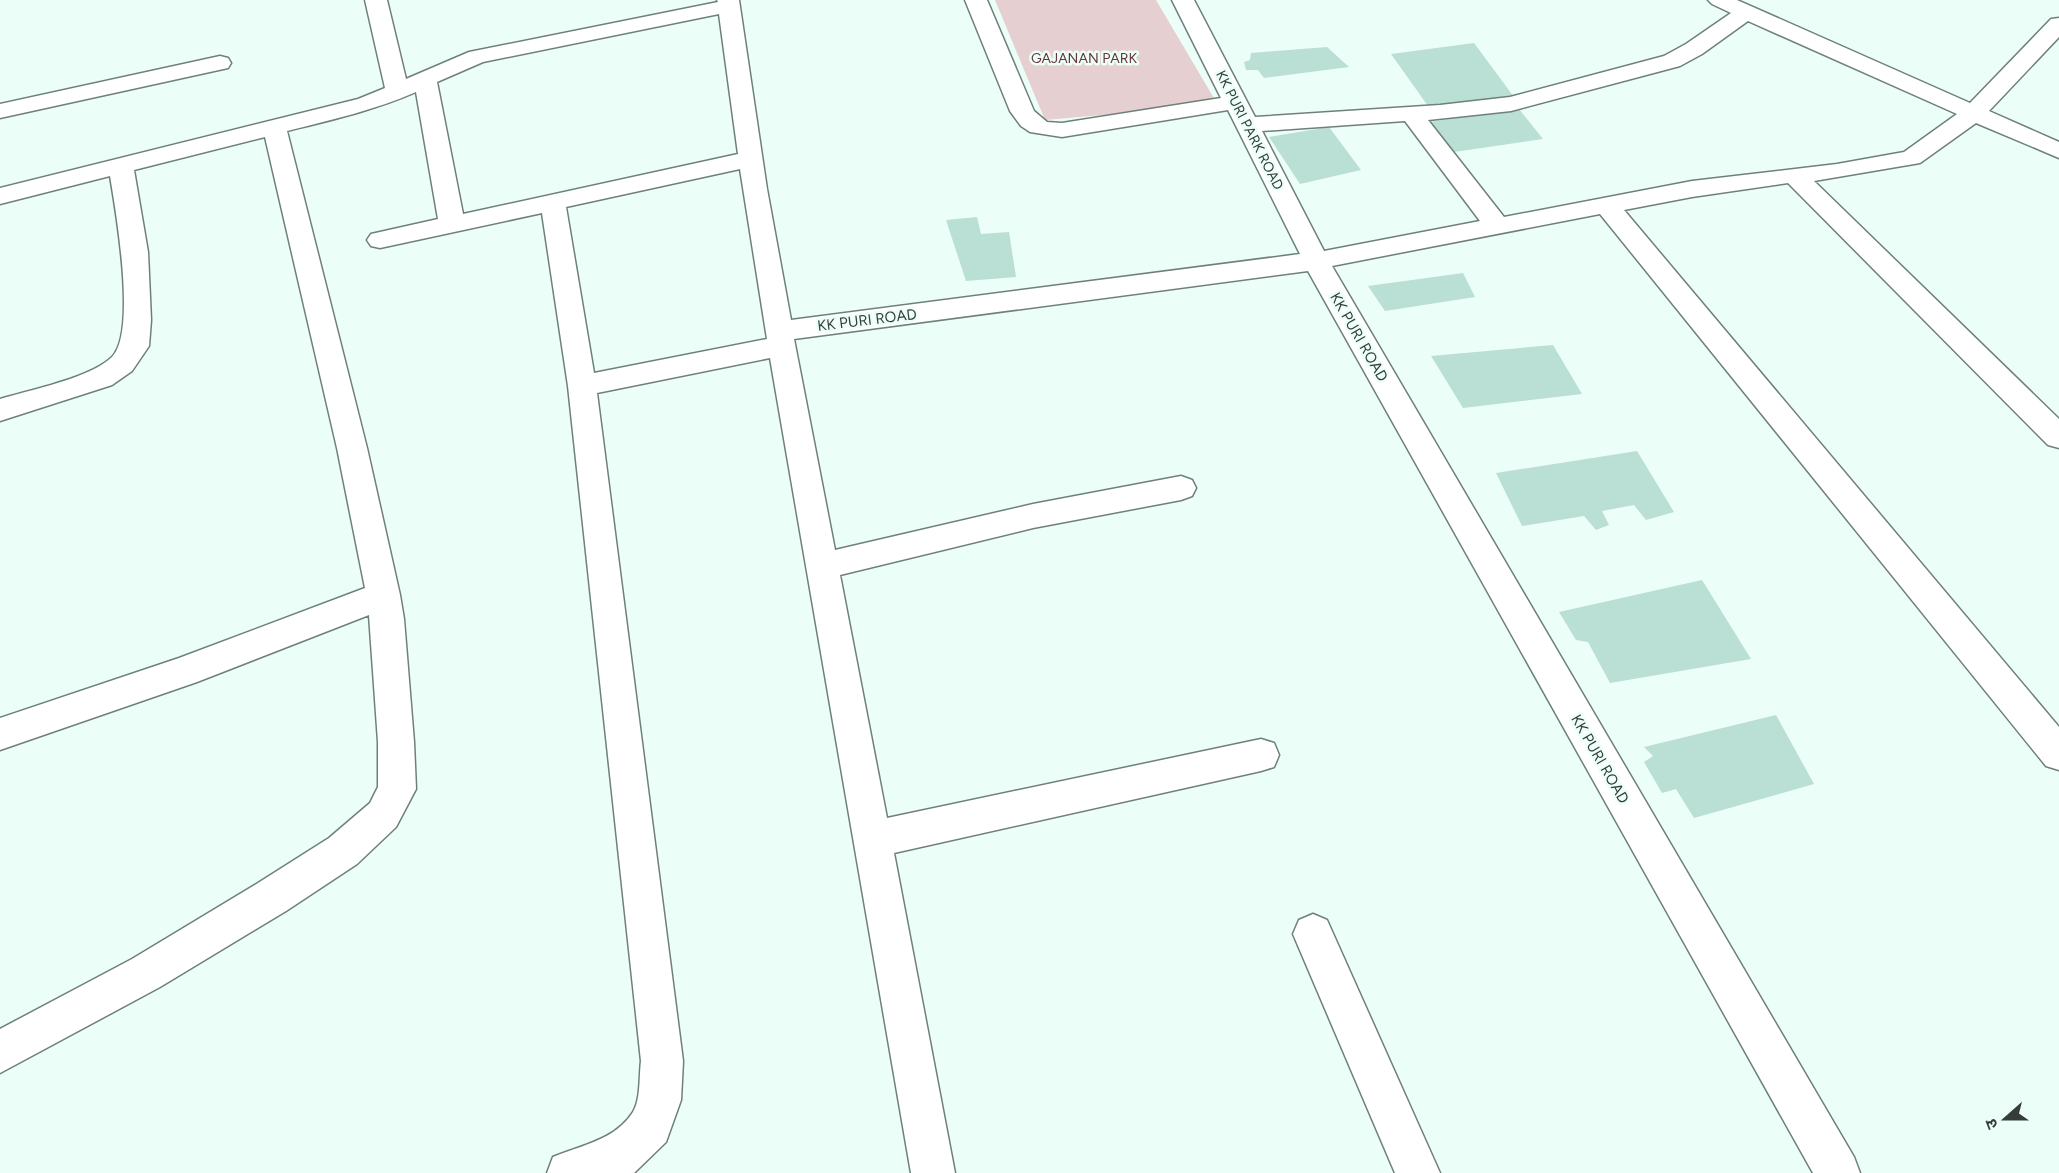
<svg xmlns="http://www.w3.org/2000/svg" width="2059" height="1173" font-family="Figtree,'Noto Sans Devanagari',sans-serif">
<rect width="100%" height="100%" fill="#ebfef8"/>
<path fill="#e6cfd1" d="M995,0H1156L1218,105L1045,120Z"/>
<g fill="#badfd4">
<path d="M1474,43L1514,97L1428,106L1391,54Z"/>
<path d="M1327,47L1349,67L1264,78L1258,70H1246L1244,62L1250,60L1251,53Z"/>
<path d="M1519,109L1543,139L1454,152L1429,122Z"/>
<path d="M1329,127L1361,170L1300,184L1269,137Z"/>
<path d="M977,217L981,234L1009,232L1016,277L966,281L946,220Z"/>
<path d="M1463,273L1475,297L1385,311L1368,286Z"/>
<path d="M1553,345L1582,394L1463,408L1431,356Z"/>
<path d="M1637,451L1674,512L1646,520L1634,505L1602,511L1609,525L1596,530L1584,516L1522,526L1496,473Z"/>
<path d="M1702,580L1751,659L1610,683L1588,642L1576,640L1559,612Z"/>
<path d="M1776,715L1814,784L1694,818L1676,789L1662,793L1644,762L1653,756L1644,747Z"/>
</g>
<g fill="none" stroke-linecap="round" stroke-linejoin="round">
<defs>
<g id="minor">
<path d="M365,0H387L406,79L469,52L718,2L717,0H739L767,189L791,320L1300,254L1228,110L1062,137L1030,132L1021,126L1010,111L965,0H987L1034,111L1047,122L1062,123L1221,98L1172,0H1194L1255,117L1440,105L1510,97L1664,56L1686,44L1731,13L1712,4L1708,0H1737L1970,103L2051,19L2059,18V37L1989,111L2059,142V158L1976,123L1920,163L1814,181L2059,419V448L2048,445L1788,183L1692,197L1624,210L2059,727V770L2046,766L1600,214L1332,266L1854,1157L1860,1173H1813L1308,271L794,339L835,550L1033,504L1181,476L1192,480L1196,488L1192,496L1181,500L1033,528L840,575L887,818L1261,739L1274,743L1279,755L1274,767L1261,771L894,853L955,1173H911L770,358L597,393L683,1061L681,1100L666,1142L634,1173H547L553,1157C582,1145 615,1140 633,1112C641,1099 639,1076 641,1061L568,386L542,213L380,248L371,246L367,240L371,234L438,219L416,92C375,110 331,120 287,131L367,448L400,595L404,619L414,742L416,789L396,827L357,864L286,911L160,987L0,1073V1029L132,959L258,883L329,838L370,803L378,787V742L369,615L197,682L0,750V718L179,658L365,588L337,448L265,137L134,170L148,252L151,320L149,346L132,371L112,385L0,421V399C30,390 90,378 112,357C137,332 116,211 110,176L0,204V188L358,99L385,88ZM719,14L738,154L463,214L437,82L483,62ZM1748,21L1957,114L1904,152L1837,164L1692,181L1504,217L1428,120L1511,111L1680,66L1702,54ZM1405,121L1480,221L1324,251L1262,131ZM740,169L767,339L594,373L566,207Z"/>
<path d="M220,56L228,58L231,63L228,68L0,118V104Z"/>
<path d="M1313,914L1327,920L1440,1173H1395L1293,934L1299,920Z"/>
</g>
</defs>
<use href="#minor" stroke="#6f807b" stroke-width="3"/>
<use href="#minor" fill="#fff" fill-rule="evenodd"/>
</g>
<g text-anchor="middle" stroke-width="5" stroke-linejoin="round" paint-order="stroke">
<g font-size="14" fill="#66343c" stroke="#ebfef8">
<text x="1084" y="63">GAJANAN PARK</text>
</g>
<g font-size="14" fill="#353c3a" stroke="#ebfef8">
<text transform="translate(1250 130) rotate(63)" y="5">KK PURI PARK ROAD</text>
</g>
<g font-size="15" fill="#353c3a" stroke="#ebfef8">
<text transform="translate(867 320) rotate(-7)" y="5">KK PURI ROAD</text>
<text transform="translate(1359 337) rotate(60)" y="5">KK PURI ROAD</text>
<text transform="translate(1600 759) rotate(60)" y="5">KK PURI ROAD</text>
</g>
</g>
<g transform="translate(2005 1119) rotate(249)" stroke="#ebfef8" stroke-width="4.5" paint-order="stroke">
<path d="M0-4.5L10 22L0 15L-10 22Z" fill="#353c3a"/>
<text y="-9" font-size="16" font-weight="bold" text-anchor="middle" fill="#353c3a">उ</text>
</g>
</svg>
